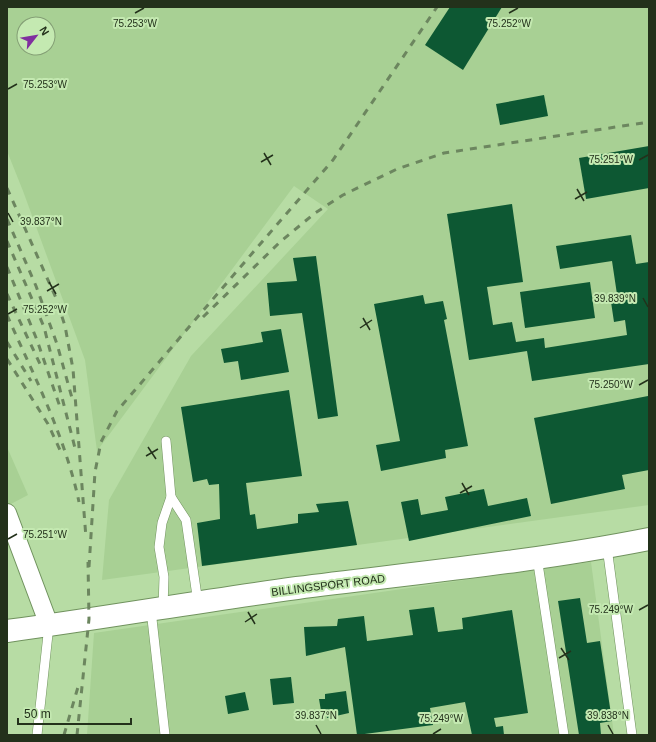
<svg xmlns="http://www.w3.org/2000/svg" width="656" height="742" font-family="Helvetica,sans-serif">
<rect width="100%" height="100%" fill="#b7dca4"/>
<g fill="#a8d094" fill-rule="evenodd">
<path d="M7,7H649V505L102,580L109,500L191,356L328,209L294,186L97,451L85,360L23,191L7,151ZM24,24H48V48H24Z"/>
<path d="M7,447L28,495L7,506Z"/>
<path d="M591,562L614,735H87L94,633Z"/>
</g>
<g fill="#0d5833">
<path d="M450,7H502L463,70L425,45Z"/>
<path d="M544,95L548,116L500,125L496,104Z"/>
<path d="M649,146V188L586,199L579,158Z"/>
<path d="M512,204L523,282L487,287L493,325L512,322L516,342L544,338L545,348L627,335L625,320L614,322L611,302L618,301L612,261L560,269L556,246L631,235L636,264L649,262V364L532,381L527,351L469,360L447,214Z"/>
<path d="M316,256L338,416L318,419L302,313L270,316L267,283L297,281L293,258Z"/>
<path d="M590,282L595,318L525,328L520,292Z"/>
<path d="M423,295L425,304L443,301L447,319L444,320L468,446L445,450L446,458L381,471L376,445L400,441L374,304Z"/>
<path d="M281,329L289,372L241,380L238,361L224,363L221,349L263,342L261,332Z"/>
<path d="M289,390L302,476L246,483L250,515L255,514L257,529L298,523V514L319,512L316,504L348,501L357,545L202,566L197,523L220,519L219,484L209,485L207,479L193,482L181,407Z"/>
<path d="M648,396L649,470L622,475L625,489L551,504L534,418Z"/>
<path d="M484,489L488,506L527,498L531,516L409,541L401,502L418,499L421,515L448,510L445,497Z"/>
<path d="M580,598L587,643L600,641L612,721L600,723L601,735H579L558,601Z"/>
<path d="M434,607L438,632L463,629L462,618L512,610L528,713L494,718L496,727L503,726L504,735H472L465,702L430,708L433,725L357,735L345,647L306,656L304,627L337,626L338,619L364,616L367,641L413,635L409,610Z"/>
<path d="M291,677L294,703L273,705L270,679Z"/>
<path d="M346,691L349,713L327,718L326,710L321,711L319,699H325V694Z"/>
<path d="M245,692L249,710L228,714L225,696Z"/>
</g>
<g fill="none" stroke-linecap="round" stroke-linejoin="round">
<defs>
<g id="service">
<path d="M171,497L186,520L198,603"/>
<path d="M607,547L632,735"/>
<path d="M537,557L564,735"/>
<path d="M163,608L164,577L159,547L162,523L171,497L166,441"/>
<path d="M151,610L165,735"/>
<path d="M37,735L49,625"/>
</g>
<path id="minor" d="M7,513L49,625"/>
<path id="tertiary" d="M7,631C104,618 200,601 297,588C415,573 533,562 649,539"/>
</defs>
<use href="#service" stroke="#70925e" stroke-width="10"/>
<use href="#minor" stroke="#70925e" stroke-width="20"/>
<use href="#tertiary" stroke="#70925e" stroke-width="24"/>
<use href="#service" stroke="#fff" stroke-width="9"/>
<use href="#minor" stroke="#fff" stroke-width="18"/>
<use href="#tertiary" stroke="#fff" stroke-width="22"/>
<g stroke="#6c865f" stroke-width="3" stroke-dasharray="7 7" stroke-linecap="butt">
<path d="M7,188L56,298L65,326L73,369L86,538"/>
<path d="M7,219L36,286L57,344L72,398"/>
<path d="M7,241L44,327L76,452"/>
<path d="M7,267L37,340L60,407"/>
<path d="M7,294L40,364"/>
<path d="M7,315C34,376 65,436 79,502"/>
<path d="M203,317L280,242L315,213L343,195L397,169L444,153L649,122"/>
<path d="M7,342L31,381"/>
<path d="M7,359L48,424L60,450"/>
<path d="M89,567L95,472L101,442L117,411L255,250L333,160L437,7"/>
<path d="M64,735L78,687"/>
<path d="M77,735L89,619L88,562"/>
</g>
</g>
<path fill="none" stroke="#23311b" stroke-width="1.5" d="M135,13L144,8M509,13L518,8M8,89L17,84M264,153L271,165M639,160L648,155M261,162L273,155M577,189L584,201M575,199L587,192M8,213L13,222M49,282L56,294M47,291L59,284M643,298L648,307M8,314L17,309M363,318L370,330M360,328L372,320M639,385L648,380M148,447L156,459M146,456L158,449M462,483L469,495M460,493L472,486M8,539L17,534M639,610L648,605M248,612L255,624M245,622L257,614M561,648L569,660M559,658L571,651M316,725L321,734M608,725L613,734M433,734L441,729"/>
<g text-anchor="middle" stroke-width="4" stroke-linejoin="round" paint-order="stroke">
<g font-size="11" fill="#23311b" stroke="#c4e9b1">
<text transform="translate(328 585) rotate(-7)" y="4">BILLINGSPORT ROAD</text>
</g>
</g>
<g font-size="10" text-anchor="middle" fill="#23311b" stroke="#c4e9b1" stroke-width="4" stroke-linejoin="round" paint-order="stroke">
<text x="135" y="27">75.253°W</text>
<text x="509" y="27">75.252°W</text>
<text x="45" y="88">75.253°W</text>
<text x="611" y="163">75.251°W</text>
<text x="41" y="225">39.837°N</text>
<text x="615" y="302">39.839°N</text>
<text x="45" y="313">75.252°W</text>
<text x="611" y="388">75.250°W</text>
<text x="45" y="538">75.251°W</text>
<text x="611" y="613">75.249°W</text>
<text x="316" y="719">39.837°N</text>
<text x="608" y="719">39.838°N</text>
<text x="441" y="722">75.249°W</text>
</g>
<rect width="656" height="742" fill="none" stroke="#23311b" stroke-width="16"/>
<g transform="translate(36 36) rotate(59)"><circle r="19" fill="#c4e9b1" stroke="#849f75"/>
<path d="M0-3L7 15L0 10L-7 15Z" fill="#802f9f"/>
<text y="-6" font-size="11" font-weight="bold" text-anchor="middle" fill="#23311b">N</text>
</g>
<path d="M18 718v6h113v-6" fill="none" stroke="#23311b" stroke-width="2"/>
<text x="24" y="718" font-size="12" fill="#23311b" stroke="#c4e9b1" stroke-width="3" paint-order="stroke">50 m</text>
</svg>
